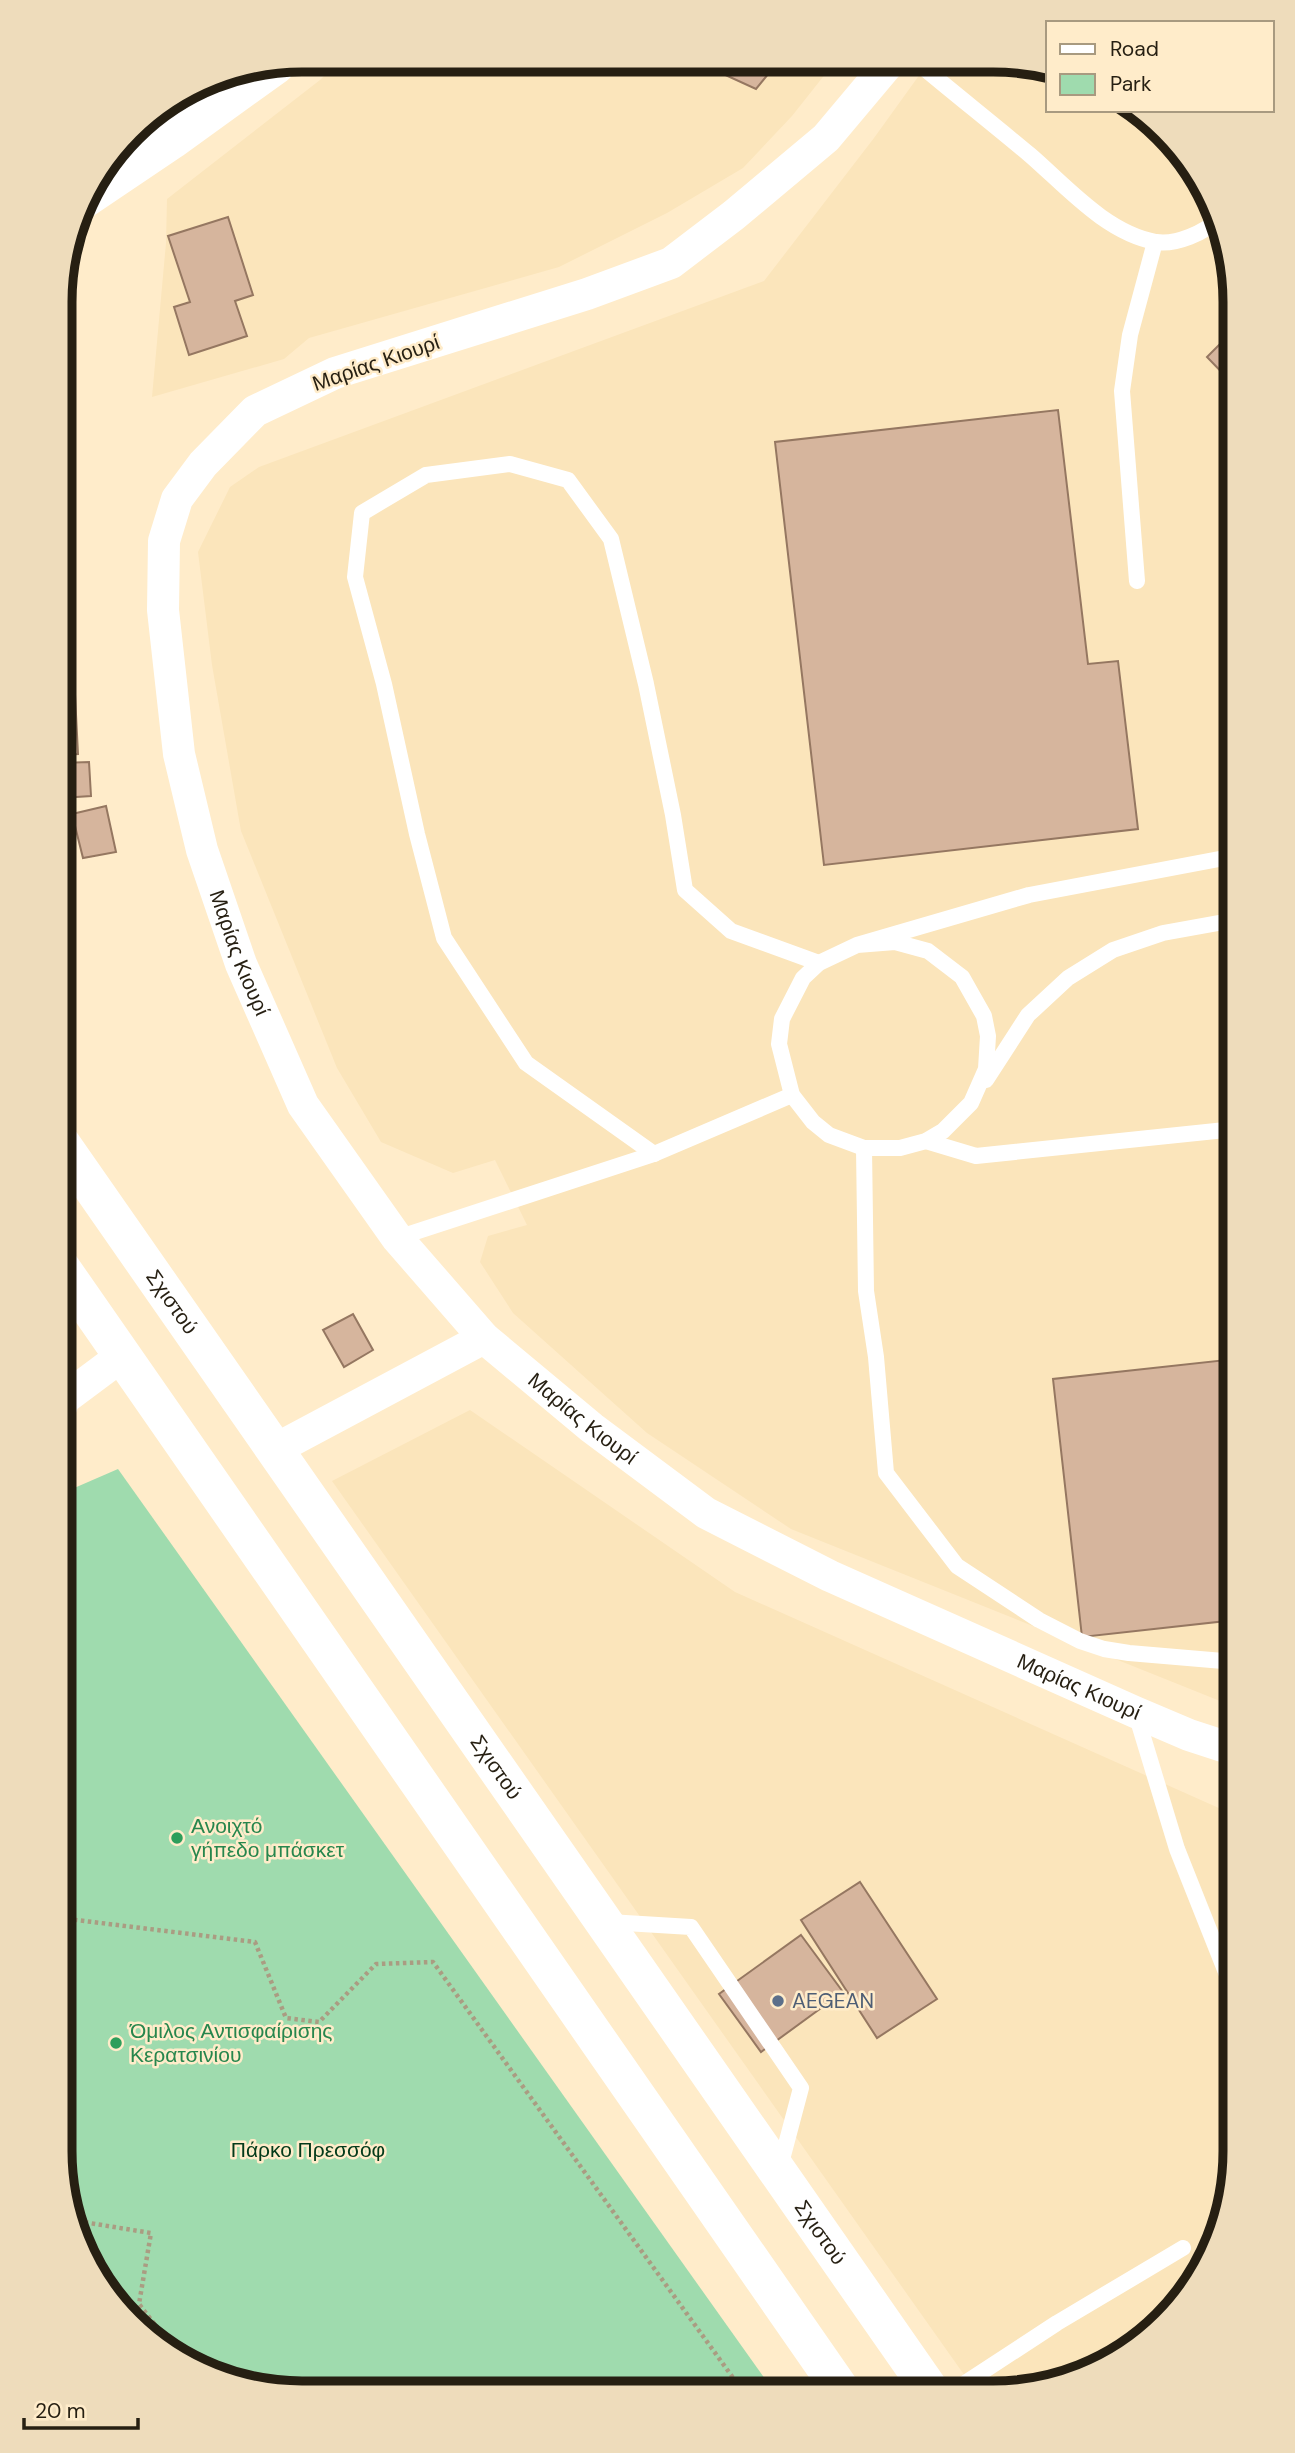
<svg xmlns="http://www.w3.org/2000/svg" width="1295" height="2453" font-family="'DM Sans',sans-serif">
<rect width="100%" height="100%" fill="#ffecca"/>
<g fill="#fbe5bb">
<path d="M340,60L834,63L792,116L743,168L667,213L559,267L309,338L284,359L152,397L166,243L167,199L320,80Z"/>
<path d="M928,63L1040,64L1048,68V110H1134L1153,119L1223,224L1235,302V1707L791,1529L647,1433L513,1313L480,1262L488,1236L527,1225L495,1160L453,1173L381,1142L337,1068L241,831L212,665L198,552L230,487L259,467L764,281L874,138Z"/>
<path d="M470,1410L735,1592L1221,1809L1235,1813V2167L1217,2243L1185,2299L1128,2352L1071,2381L993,2393H977L332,1481Z"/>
</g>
<path fill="#9fdbae" d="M118,1469L775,2393L270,2391L195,2369L142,2334L72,2229L60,2151V1530L65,1492Z"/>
<g fill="#d6b59d" stroke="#957761" stroke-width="2">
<path d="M697,62H778L756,89Z"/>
<path d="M228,217L253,295L235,301L247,336L189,355L174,307L190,302L168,236Z"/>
<path d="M1235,329V386L1207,357Z"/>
<path d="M1058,410L1088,664L1118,661L1138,829L824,865L775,442Z"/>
<path d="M61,482H67L73,615L61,616Z"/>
<path d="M61,635H72L78,754L61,755Z"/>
<path d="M89,762L91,796L61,798V763Z"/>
<path d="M106,806L116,852L83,858L72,814Z"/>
<path d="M353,1314L373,1350L344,1367L323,1330Z"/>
<path d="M1235,1359V1620L1082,1637L1053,1379Z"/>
<path d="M860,1882L937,1999L877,2038L801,1920Z"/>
<path d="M801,1935L843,1992L761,2052L719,1994Z"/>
</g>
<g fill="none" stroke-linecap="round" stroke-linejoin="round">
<g stroke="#aa9c82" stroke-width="4.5" stroke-dasharray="3.5 3.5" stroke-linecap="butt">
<path d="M60,1918L255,1942L286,2018L319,2022L376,1964L433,1962L744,2393"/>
<path d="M71,2220L151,2233L139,2304L183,2361"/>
</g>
<g stroke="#fff" stroke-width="16">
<path d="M918,63C955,94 993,124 1030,155C1066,186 1106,233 1156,242C1176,245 1205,233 1219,218"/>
<path d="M1137,581L1122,391L1130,335L1155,242"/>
<path d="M857,945L895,942L928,951L962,977L984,1016L988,1036L986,1069L971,1103L943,1131L926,1141L900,1148H864L829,1135L813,1122L792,1095L779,1044L782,1019L803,978L819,963L857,945L1029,895L1235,856"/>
<path d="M986,1080L1028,1015L1068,978L1113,950L1163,933L1235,920"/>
<path d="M926,1141L976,1156L1235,1129"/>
<path d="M864,1148L866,1291L876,1357L886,1473L957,1566L1039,1620L1080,1641L1104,1649L1129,1653L1235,1662"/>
<path d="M654,1154L526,1063L444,938L417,834L384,684L355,577L362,513L426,475L510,464L568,480L611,539L646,684L673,815L685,890L731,931L819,963"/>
<path d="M397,1238L654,1154L792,1095"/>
<path d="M1136,1714L1177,1849L1235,1995"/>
<path d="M609,1922L691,1927L801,2088L780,2167"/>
<path d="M950,2393L1057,2323L1183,2248"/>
</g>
<g stroke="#fff" stroke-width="32">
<path id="s1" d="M889,63L826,138L734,215L671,263L587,294L335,373L255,411L203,464L177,499L164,541L163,610L179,754L202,850L241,964L303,1105L397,1238L484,1338L592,1428L706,1513L830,1576L1135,1712L1189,1735L1235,1750"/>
<path d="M60,1410L64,1399L123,1355"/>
<path d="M274,1450L484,1338"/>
</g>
<g stroke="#fff" stroke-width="38">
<path d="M83,200L172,140L276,65"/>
<path id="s2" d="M61,1143L932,2393"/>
<path d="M60,1266L843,2393"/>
</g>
</g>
<g fill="#2e9e5b" stroke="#ffecca" stroke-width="2.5">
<circle cx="177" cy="1838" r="7"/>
<circle cx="116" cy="2043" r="7"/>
</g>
<circle fill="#5c6f8a" stroke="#ffecca" stroke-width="2.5" cx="778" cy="2001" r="7"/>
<g text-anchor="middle" stroke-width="5" stroke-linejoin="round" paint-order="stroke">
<g font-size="21" fill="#261f12" stroke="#ffecca">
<text transform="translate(376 363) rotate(-19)" y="7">Μαρίας Κιουρί</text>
<text dy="7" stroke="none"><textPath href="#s1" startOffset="1323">Μαρίας Κιουρί</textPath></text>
<text dy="7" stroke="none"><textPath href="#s2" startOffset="194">Σχιστού</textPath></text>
<text dy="7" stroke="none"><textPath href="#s1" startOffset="1911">Μαρίας Κιουρί</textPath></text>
<text dy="7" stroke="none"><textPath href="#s1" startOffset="2478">Μαρίας Κιουρί</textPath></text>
<text dy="7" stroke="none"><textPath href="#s2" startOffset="761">Σχιστού</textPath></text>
<text dy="7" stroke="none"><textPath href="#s2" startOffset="1328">Σχιστού</textPath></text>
</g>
<g font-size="21" fill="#27864d" stroke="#ffecca" text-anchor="start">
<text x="191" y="1833">Ανοιχτό<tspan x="191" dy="24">γήπεδο μπάσκετ</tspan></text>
<text x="130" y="2038">Όμιλος Αντισφαίρισης<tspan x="130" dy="24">Κερατσινίου</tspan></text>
</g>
<g font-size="21" fill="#4e5e75" stroke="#ffecca" text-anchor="start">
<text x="792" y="2008">AEGEAN</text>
</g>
<g font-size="21" fill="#033a1a" stroke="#ffecca">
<text x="308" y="2157">Πάρκο Πρεσσόφ</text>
</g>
</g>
<path d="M0 0H1295V2453H0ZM302 72H993A230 230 0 0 1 1223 302V2151A230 230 0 0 1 993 2381H302A230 230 0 0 1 72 2151V302A230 230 0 0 1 302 72Z" fill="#eedcbb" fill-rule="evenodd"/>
<path fill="none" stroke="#261f12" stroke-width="9" d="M302 72H993A230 230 0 0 1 1223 302V2151A230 230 0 0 1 993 2381H302A230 230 0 0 1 72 2151V302A230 230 0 0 1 302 72Z"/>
<rect x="1046" y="21" width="228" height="91" fill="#ffecca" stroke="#a89a80" stroke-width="2"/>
<rect x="1060" y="44" width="35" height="10" fill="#ffffff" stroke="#a89a80" stroke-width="2"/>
<text x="1110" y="56" font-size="21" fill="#261f12">Road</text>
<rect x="1060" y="74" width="35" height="21" fill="#9fdbae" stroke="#a89a80" stroke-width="2"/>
<text x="1110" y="91" font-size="21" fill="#261f12">Park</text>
<path d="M24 2418v10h114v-10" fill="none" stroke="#261f12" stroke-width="3.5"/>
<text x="35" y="2418" font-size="21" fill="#261f12" stroke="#ffecca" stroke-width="5" paint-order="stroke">20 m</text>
</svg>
